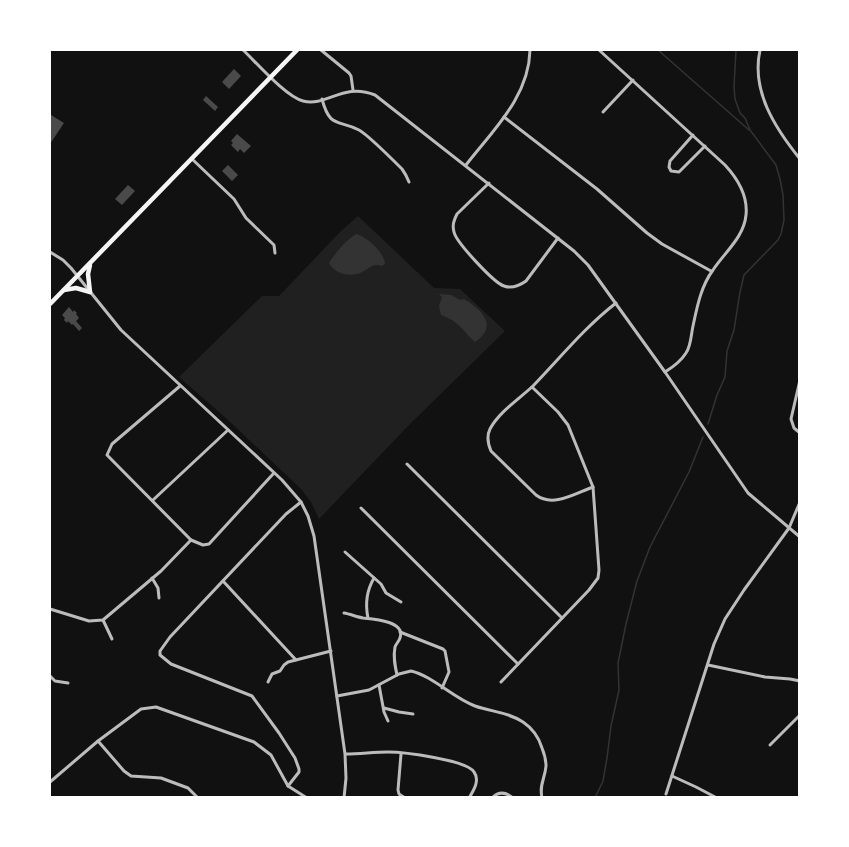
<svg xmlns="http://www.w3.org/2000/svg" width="849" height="847" font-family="'Playfair Display',serif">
<rect width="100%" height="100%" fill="#111"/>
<path fill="#202020" d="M358,216L434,288L460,289L505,331L409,425L319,519L311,502L301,489L227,419L179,377L262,296H279L340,232Z"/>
<g fill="#333">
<path d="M357,234C368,238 384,252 385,264L382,266C373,263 371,267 364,271C353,278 335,275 329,263C334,255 348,237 357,234Z"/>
<path d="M439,294L451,295L460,300L464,299C482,310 499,326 475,342C462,330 460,322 441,315L439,306L442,297Z"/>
</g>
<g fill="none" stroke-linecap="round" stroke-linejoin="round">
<g stroke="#333" stroke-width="1.5">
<path d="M658,50L749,130"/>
<path d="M708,424L717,395L725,377L727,351L734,330L740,292L744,275L778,240L781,234L784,220L783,195L780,179L776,165L750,130L745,118L740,113L735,99L734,87L736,50"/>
<path d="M595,798L603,781L607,758L611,726L619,690L618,663L626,624L637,581L650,547L689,472L703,437"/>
</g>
</g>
<g fill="#4a4a4a">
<path d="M234,69L241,76L229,89L222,82Z"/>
<path d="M206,96L218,107L215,111L203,100Z"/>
<path d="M51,115L64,123L50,144V117Z"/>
<path d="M237,134L251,146L244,153L240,149L238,152L231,145L233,143L231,141Z"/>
<path d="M228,165L238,175L232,181L222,171Z"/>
<path d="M128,185L135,191L122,205L115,199Z"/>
<path d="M69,307L73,312L74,310L77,313L76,314L79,318L76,321L82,328L79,331L73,324L72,325L68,321L67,323L64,320L65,318L62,315Z"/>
</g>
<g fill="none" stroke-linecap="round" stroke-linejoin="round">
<g stroke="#bcbcbc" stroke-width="3">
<path d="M243,50C256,62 286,97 303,101C327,107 343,82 375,95L574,251L588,265L665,372L748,493L800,537"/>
<path d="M321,50L349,73L351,76L353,90"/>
<path d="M599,50L725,165C737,178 748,196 746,215C744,237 725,252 713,270C701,286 697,307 693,326C691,335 691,346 686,353C681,361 673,367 665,372"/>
<path d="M760,50C751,91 775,128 800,159"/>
<path d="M322,99C330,129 338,119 359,130C368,135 394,161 402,169C405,173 407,177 409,182"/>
<path d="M603,112L633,80"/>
<path d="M504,117L597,189L647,233L662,244L711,271"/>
<path d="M693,135L670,161L669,167L671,171L679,172L705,146"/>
<path d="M192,159L234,199L246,218L274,245L275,253"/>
<path d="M466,165C493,130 529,97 530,50"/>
<path d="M489,183L457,214C454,220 452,225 454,232C456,242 494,283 504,286C512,289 519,286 526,281L558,238"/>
<path d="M50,252L63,260L71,268L121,330L282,480L301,502L308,516L314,536L345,754L346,778L344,798"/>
<path d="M800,380L791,419L794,428L800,433"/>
<path d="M180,386L112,444L107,455L191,540L203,545L209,544L274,473"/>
<path d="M407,464L562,618"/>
<path d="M593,487C576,493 553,508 536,495L491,451C488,444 486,437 490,429C499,412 519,399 533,386C560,358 585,327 616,303"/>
<path d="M153,500L228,430"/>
<path d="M361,508L518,664"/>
<path d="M345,552L381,584L386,593L401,602"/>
<path d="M152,578L158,588L159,598"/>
<path d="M223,581L296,660"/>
<path d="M50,609L89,621L103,620L161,571L191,540"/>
<path d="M344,613C350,614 357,617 363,618C373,619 406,621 400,638C399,641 396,644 395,647C393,657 395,666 397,675"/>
<path d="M368,618C365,604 367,590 374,578"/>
<path d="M103,620L112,639"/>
<path d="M400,632L443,649L445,651L449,672L442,688"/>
<path d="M708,665L765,677L790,679L800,681"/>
<path d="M50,676L55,681L68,683"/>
<path d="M268,682L272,674L280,671L284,665L288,662L331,651"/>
<path d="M501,682L589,590L598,578L599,570L593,487L568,425L558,412L532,387"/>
<path d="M379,685L384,712L388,721"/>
<path d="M337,696L369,690L399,674L411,671C433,676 453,698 475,706C492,712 508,712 523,722C532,728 539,738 542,748C544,753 546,761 546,766C545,779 539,784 542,798"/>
<path d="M384,708L399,712L413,714"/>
<path d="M98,741L141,709L156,707L254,742L271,755L288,786L307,798"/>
<path d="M770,745L800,715"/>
<path d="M346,754C360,754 374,752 388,752C403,752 467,760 474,772C480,780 474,790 469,798"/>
<path d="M401,754L398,790L399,794L405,798"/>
<path d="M672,776L696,787L717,798"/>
<path d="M50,782L98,741L124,771L131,776L161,778L188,788L198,798"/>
<path d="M288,786L299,772V769L295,758L279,733L252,696L171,664L160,655V651L170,637L286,514L301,502"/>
<path d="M666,794L714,644L725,619L744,590L789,528L800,502"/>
<path d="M280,798H286"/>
<path d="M492,798C499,791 506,792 513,798"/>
</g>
<g stroke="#f5f5f5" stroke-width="4.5">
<path d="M90,265L88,274L90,292"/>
<path d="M64,290L76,288L90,292"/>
<path d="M50,304L166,185L297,50"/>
</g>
</g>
<rect width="849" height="847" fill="none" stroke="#ffffff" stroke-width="102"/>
</svg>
